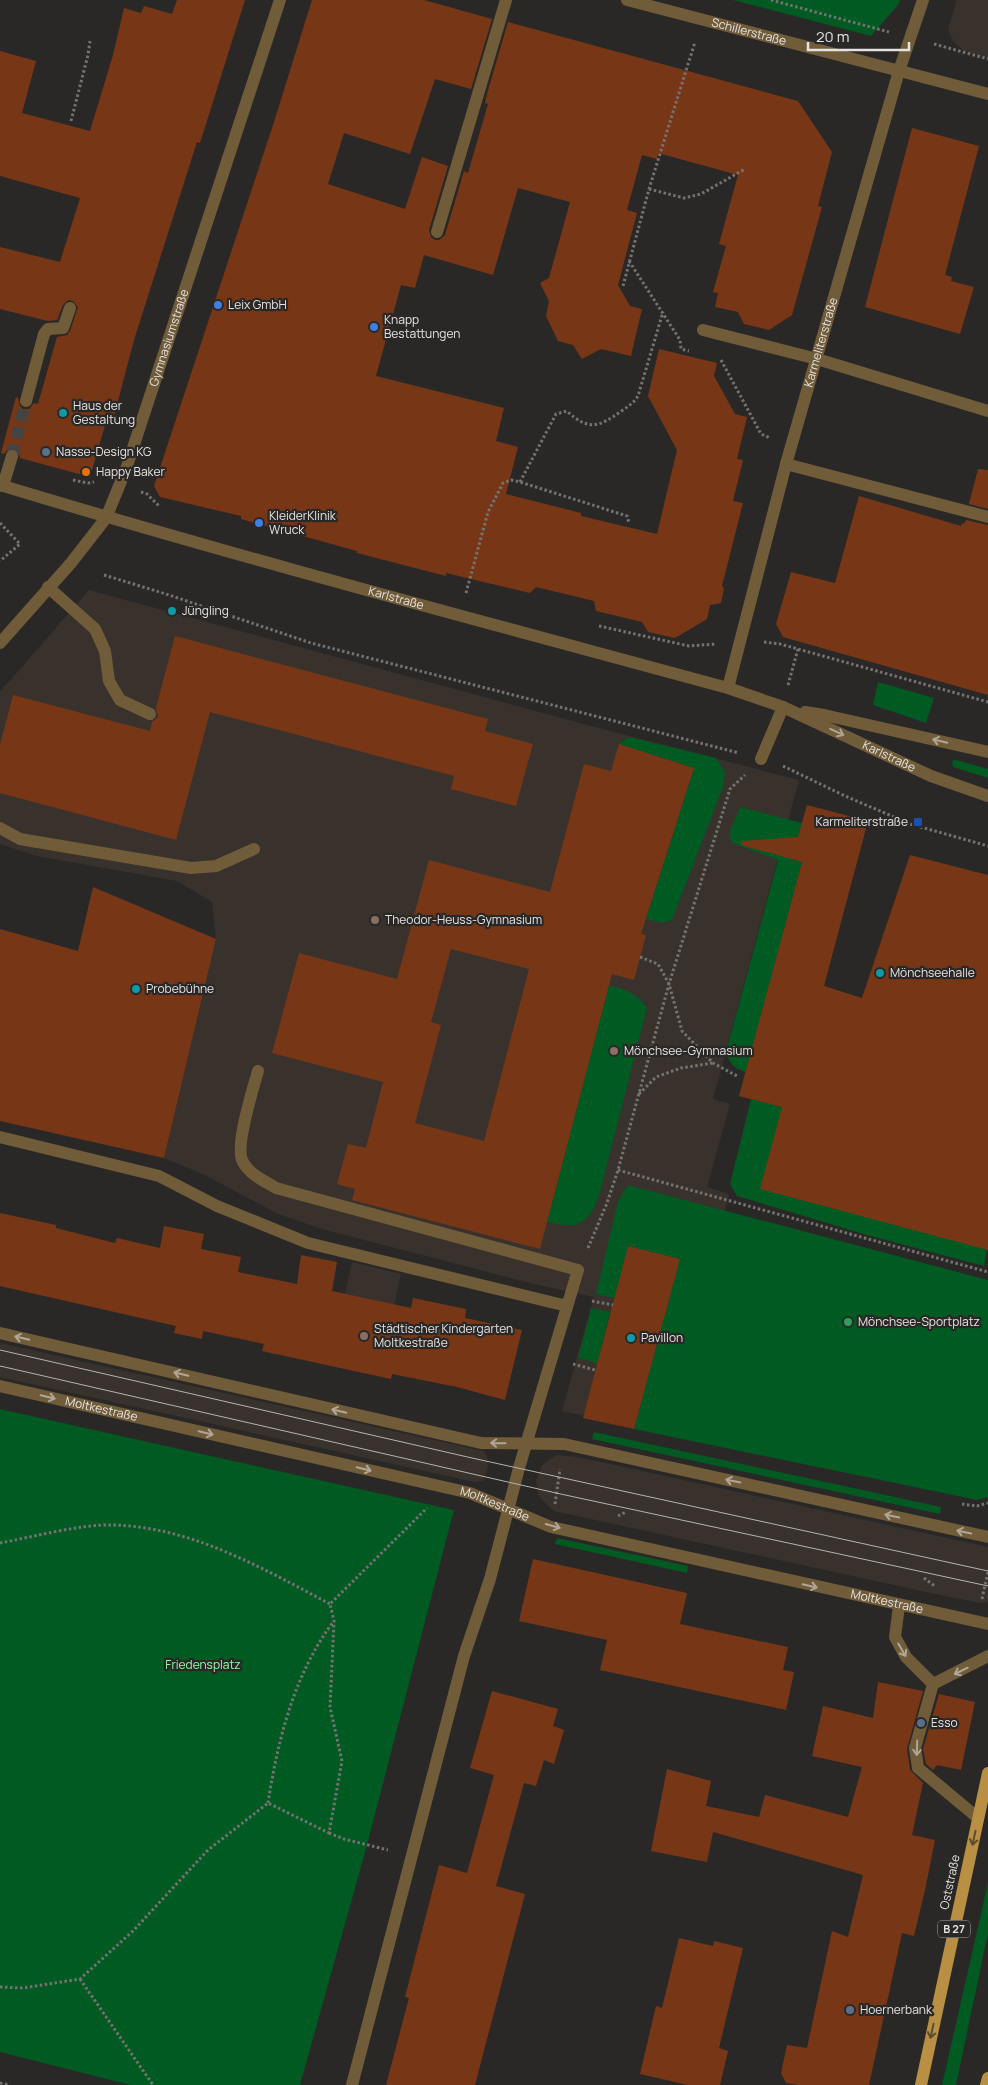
<svg xmlns="http://www.w3.org/2000/svg" width="988" height="2085" font-family="Manrope,sans-serif">
<rect width="100%" height="100%" fill="#2a2826"/>
<g fill="#39322c">
<path d="M957,0H988V59L963,50L953,41L948,29Z"/>
<path d="M89,590L591,726L799,780L713,1099L730,1104L707,1187L729,1194L670,1433L562,1411L594,1297L534,1284L322,1229L278,1214L203,1174L164,1158L216,939L212,902L177,881L37,856L0,844V692Z"/>
<path d="M352,1262L401,1274L394,1305L345,1294Z"/>
<path d="M0,1343L483,1451L487,1457L488,1467L483,1481L475,1482L0,1377Z"/>
<path d="M556,1455L577,1457L624,1467L988,1547V1602L981,1603L940,1595L554,1511L539,1497L536,1481L542,1465Z"/>
</g>
<g fill="#005a22">
<path d="M733,0H900L898,5L871,36Z"/>
<path d="M878,682L934,698L926,723L873,705Z"/>
<path d="M627,738H634L716,758L725,772L723,787L672,920L662,923L646,919L694,768L619,744Z"/>
<path d="M956,760L988,769V778L953,767L952,761Z"/>
<path d="M740,807L802,823L792,859L802,862L746,1072C734,1069 729,1063 726,1052L778,860L732,843L729,834Z"/>
<path d="M609,985C624,989 639,994 647,1008L601,1188C597,1202 591,1222 574,1225C566,1226 554,1223 547,1222Z"/>
<path d="M751,1099L782,1107L987,1250L984,1266L867,1235L737,1196L730,1184Z"/>
<path d="M628,1185L988,1280V1497L977,1500L634,1429L680,1259L628,1246L615,1298L596,1294L618,1201Z"/>
<path d="M591,1308L610,1312L597,1363L578,1358Z"/>
<path d="M0,1409L454,1510L367,1845L300,2085H130L0,2052Z"/>
<path d="M594,1432L941,1507L940,1514L592,1439Z"/>
<path d="M557,1538L688,1566L687,1573L555,1544Z"/>
<path d="M988,1883V1933L956,2085H942Z"/>
</g>
<g fill="#773716" fill-rule="evenodd">
<path d="M177,0H245L200,143L197,142L134,340L112,424L106,422L90,477L20,458L18,451L14,448L7,450L4,454L1,453L16,397L18,398L20,406L23,409H29L34,403L38,404L57,337L67,335L70,331L78,307L73,301L68,300L63,305L57,320L48,321L0,309V247L60,262L80,198L0,176V51L36,61L22,113L90,131L113,55L124,8L141,13L144,6L172,14Z"/>
<path d="M312,0H424L492,19L471,89L435,79L410,154L344,133L328,184L405,209L422,157L448,166L429,230L431,237L435,240H439L445,235L464,171L468,173L488,104L485,103L487,94L508,22L798,101L832,152L818,206L822,207L792,315L769,330L744,324L738,312L715,307L718,293L713,292L726,246L719,244L738,175L658,153L657,159L642,155L627,210L637,213L618,285L630,306L642,309L631,356L601,349L582,359L573,345L558,341L546,316L549,301L540,283L549,278L570,202L518,188L493,275L424,255L415,288L401,285L376,376L504,408L496,441L518,447L506,494L581,513V516L657,534L677,450L648,396L659,349L717,363L714,376L735,414L747,417L737,459L743,460L733,501L743,503L722,586L724,588L721,603L710,605L707,619L675,638L648,632L642,622L596,611L594,601L536,587L530,593L446,573V576L357,553V551L241,519V516L160,497L154,486L274,122Z"/>
<path d="M912,128L979,146L945,275L952,277L951,281L974,287L960,334L865,307Z"/>
<path d="M978,469L988,470V509L969,504Z"/>
<path d="M859,496L961,526L962,523L964,524L966,520L988,525V695L783,637L776,624L791,572L835,583Z"/>
<path d="M175,636L488,719L485,731L533,744L516,806L451,789L454,776L210,712L176,840L0,793V745L13,695L150,731L152,722L158,717L156,708Z"/>
<path d="M619,744L694,768L641,934L646,935L634,980L612,974L540,1249L352,1200L355,1189L337,1184L348,1144L366,1148L383,1082L272,1053L299,953L397,979L429,860L550,892L584,764L611,771ZM451,949L529,969L484,1141L415,1123L441,1025L431,1022Z"/>
<path d="M807,805L868,821L824,986L862,998L910,855L988,875V1250L760,1189L782,1107L739,1096L802,862L741,845V841L798,837Z"/>
<path d="M93,887L216,939L164,1158L0,1121V929L78,951Z"/>
<path d="M0,1213L56,1225V1228L115,1243L117,1238L160,1248L164,1226L204,1234L201,1249L241,1257L238,1272L297,1284L301,1255L337,1262L332,1291L411,1308L413,1298L466,1309L465,1318L522,1330L505,1400L457,1387L392,1374L391,1379L262,1351L264,1344L203,1331L202,1339L174,1333L176,1326L0,1286Z"/>
<path d="M628,1246L680,1259L634,1429L583,1418Z"/>
<path d="M533,1559L687,1593L680,1624L788,1647L783,1670L794,1672L786,1710L600,1670L607,1640L519,1621Z"/>
<path d="M878,1682L923,1691L907,1749L910,1770L923,1783L912,1835L935,1840L925,1890L914,1936L902,1933L869,2085H798L786,2083L781,2073L787,2045L807,2048L832,1931L848,1937L863,1875L713,1832L707,1862L651,1851L667,1769L711,1781L706,1806L759,1817L765,1795L848,1817L862,1767L812,1756L823,1706L873,1718Z"/>
<path d="M492,1691L558,1709L553,1726L564,1730L554,1764L544,1760L536,1786L524,1783L496,1886L525,1894L475,2085H386L409,1998L405,1997L439,1865L467,1873L494,1775L470,1768Z"/>
<path d="M939,1694L975,1702L961,1770L937,1765L933,1770L926,1764L923,1749Z"/>
<path d="M679,1938L713,1946L714,1941L743,1948L719,2048L728,2051L720,2085H688L640,2074L656,2006L662,2008Z"/>
</g>
<g fill="none" stroke-linecap="round" stroke-linejoin="round">
<path stroke="#464442" stroke-width="12" stroke-dasharray="12 6" stroke-linecap="butt" d="M12,456L26,401"/>
<g stroke="#757371" stroke-width="3" stroke-dasharray="2.5 2.5" stroke-linecap="butt">
<path d="M771,0L889,32"/>
<path d="M934,44L988,59"/>
<path d="M71,121L88,55L90,41"/>
<path d="M649,189L684,198L701,194L745,169"/>
<path d="M629,261L680,340L681,349L689,351"/>
<path d="M623,286L649,189L695,42"/>
<path d="M721,360L761,434L770,438"/>
<path d="M73,480L88,483L94,482"/>
<path d="M520,482L556,414L567,411C588,431 599,427 620,412C627,407 634,403 638,396L663,312"/>
<path d="M141,492L147,494L159,506"/>
<path d="M0,523L20,544L0,561"/>
<path d="M104,575L166,594L311,643L739,753"/>
<path d="M466,593L488,512L503,483L511,480L520,482L627,516L629,523"/>
<path d="M599,626L689,646L716,644"/>
<path d="M764,642L780,644L988,702"/>
<path d="M788,685L798,649"/>
<path d="M783,766L843,795L910,824L988,846"/>
<path d="M640,957L658,964L669,984L682,1031L713,1063L737,1076"/>
<path d="M639,1094L656,1077L681,1068L713,1063"/>
<path d="M618,1170L988,1272"/>
<path d="M588,1248L607,1203L618,1170L669,984L730,789L745,775"/>
<path d="M592,1301L613,1305"/>
<path d="M573,1364L595,1370"/>
<path d="M555,1504L560,1469"/>
<path d="M962,1504L977,1506L988,1503"/>
<path d="M618,1516L626,1512"/>
<path d="M0,1543C33,1537 80,1524 113,1525C192,1527 262,1568 330,1604"/>
<path d="M924,1578L936,1587"/>
<path d="M982,1599L988,1572"/>
<path d="M268,1803C278,1739 294,1675 333,1622"/>
<path d="M329,1833L344,1839L388,1850"/>
<path d="M80,1979L153,2085"/>
<path d="M0,1987L23,1988L80,1979L133,1931L208,1850L268,1803L329,1833L342,1761L330,1707L334,1621L330,1604L427,1508"/>
<path d="M0,2083L10,2085"/>
</g>
<g stroke="#715c3a" stroke-width="12">
<path id="s1" d="M627,0L988,94"/>
<path d="M437,232L506,0"/>
<path d="M703,330L817,359L988,411"/>
<path d="M26,401L44,334L48,329L63,328L70,308"/>
<path d="M786,464L988,517"/>
<path id="s2" d="M0,485C241,558 485,622 728,688L783,707L931,776L988,796"/>
<path d="M3,486L12,456"/>
<path d="M48,587L95,629L105,651L109,681L120,700L150,714"/>
<path id="s3" d="M0,643L71,563L106,518L126,469L280,0"/>
<path id="s4" d="M728,688L786,464L899,71L923,0"/>
<path d="M805,712L824,715L988,752"/>
<path d="M761,759L783,707"/>
<path d="M0,828L20,839L191,868L216,866L254,849"/>
<path d="M258,1071C253,1089 234,1148 243,1162C250,1175 263,1180 276,1188L578,1270L519,1468L490,1579L464,1656L352,2085"/>
<path d="M0,1137L159,1176L217,1206L308,1243L567,1306"/>
<path d="M0,1333L481,1443L564,1444L988,1537"/>
<path id="s5" d="M0,1386L470,1493L551,1527L988,1624"/>
<path d="M899,1606L895,1637L906,1657L933,1684"/>
<path d="M978,1818L918,1768L915,1748L933,1684L988,1656"/>
</g>
<g stroke="#b98f43" stroke-width="12">
<path d="M921,2085L988,1773"/>
<path d="M986,2085L988,2078"/>
</g>
<g stroke="#b4b2b1" stroke-width="1">
<path d="M0,1350L472,1458L988,1571"/>
<path d="M0,1366L556,1493L988,1586"/>
</g>
</g>
<defs><path id="oneway-shaft" d="M-6 0H5M1.5-3L5.5 0L1.5 3" fill="none" stroke-width="1.6" stroke-linecap="round" stroke-linejoin="round" transform="scale(1.25)"/></defs>
<g stroke="#b1a696">
<use href="#oneway-shaft" transform="translate(837 732) rotate(25)"/>
<use href="#oneway-shaft" transform="translate(940 741) rotate(-167)"/>
<use href="#oneway-shaft" transform="translate(22 1338) rotate(-167)"/>
<use href="#oneway-shaft" transform="translate(181 1374) rotate(-167)"/>
<use href="#oneway-shaft" transform="translate(48 1397) rotate(13)"/>
<use href="#oneway-shaft" transform="translate(339 1411) rotate(-167)"/>
<use href="#oneway-shaft" transform="translate(206 1433) rotate(13)"/>
<use href="#oneway-shaft" transform="translate(498 1443) rotate(-179)"/>
<use href="#oneway-shaft" transform="translate(364 1469) rotate(13)"/>
<use href="#oneway-shaft" transform="translate(733 1481) rotate(-168)"/>
<use href="#oneway-shaft" transform="translate(892 1516) rotate(-168)"/>
<use href="#oneway-shaft" transform="translate(553 1526) rotate(16)"/>
<use href="#oneway-shaft" transform="translate(964 1532) rotate(-168)"/>
<use href="#oneway-shaft" transform="translate(810 1586) rotate(13)"/>
<use href="#oneway-shaft" transform="translate(902 1650) rotate(60)"/>
<use href="#oneway-shaft" transform="translate(961 1671) rotate(154)"/>
<use href="#oneway-shaft" transform="translate(917 1748) rotate(92)"/>
</g>
<g stroke="#5c4c30">
<use href="#oneway-shaft" transform="translate(974 1838) rotate(102)"/>
<use href="#oneway-shaft" transform="translate(932 2031) rotate(102)"/>
</g>
<g fill="#3f7fe0" stroke="#2a2826" stroke-width="2">
<circle cx="218" cy="305" r="5"/>
<circle cx="374" cy="327" r="5"/>
<circle cx="259" cy="523" r="5"/>
</g>
<g fill="#0f9aa8" stroke="#2a2826" stroke-width="2">
<circle cx="63" cy="413" r="5"/>
<circle cx="172" cy="611" r="5"/>
<circle cx="880" cy="973" r="5"/>
<circle cx="136" cy="989" r="5"/>
<circle cx="631" cy="1338" r="5"/>
</g>
<g fill="#5c6f8a" stroke="#2a2826" stroke-width="2">
<circle cx="46" cy="452" r="5"/>
<circle cx="921" cy="1723" r="5"/>
<circle cx="850" cy="2010" r="5"/>
</g>
<circle fill="#e8710a" stroke="#2a2826" stroke-width="2" cx="86" cy="472" r="5"/>
<rect fill="#1a4fb4" stroke="#2a2826" stroke-width="2" x="913" y="817" width="10" height="10" rx="2.5"/>
<g fill="#8d6e63" stroke="#2a2826" stroke-width="2">
<circle cx="375" cy="920" r="5"/>
<circle cx="614" cy="1051" r="5"/>
<circle cx="364" cy="1336" r="5"/>
</g>
<circle fill="#2e9e5b" stroke="#2a2826" stroke-width="2" cx="848" cy="1322" r="5"/>
<g text-anchor="middle" stroke-width="4.5" stroke-linejoin="round" paint-order="stroke">
<rect fill="#2a2826" stroke="#adabaa" stroke-width="1" x="938" y="1920.5" width="32" height="17" rx="4"/>
<g font-size="11" font-weight="bold" fill="#e5e3e2">
<text x="954" y="1933">B 27</text>
</g>
<g font-size="12" fill="#e5e3e2" stroke="#2a2826">
<text dy="4" stroke="none"><textPath href="#s1" startOffset="126">Schillerstraße</textPath></text>
<text dy="4" stroke="none"><textPath href="#s3" startOffset="355">Gymnasiumstraße</textPath></text>
<text dy="4" stroke="none"><textPath href="#s4" startOffset="358">Karmeliterstraße</textPath></text>
<text dy="4" stroke="none"><textPath href="#s2" startOffset="412">Karlstraße</textPath></text>
<text dy="4" stroke="none"><textPath href="#s2" startOffset="931">Karlstraße</textPath></text>
<text dy="4" stroke="none"><textPath href="#s5" startOffset="104">Moltkestraße</textPath></text>
<text dy="4" stroke="none"><textPath href="#s5" startOffset="509">Moltkestraße</textPath></text>
<text dy="4" stroke="none"><textPath href="#s5" startOffset="914">Moltkestraße</textPath></text>
<text transform="translate(950 1882) rotate(-78)" y="4">Oststraße</text>
</g>
<g font-size="12" fill="#e5e3e2" stroke="#2a2826" text-anchor="start">
<text x="228" y="309">Leix GmbH</text>
<text x="384" y="324">Knapp<tspan x="384" dy="14">Bestattungen</tspan></text>
<text x="73" y="410">Haus der<tspan x="73" dy="14">Gestaltung</tspan></text>
<text x="56" y="456">Nasse-Design KG</text>
<text x="96" y="476">Happy Baker</text>
<text x="269" y="520">KleiderKlinik<tspan x="269" dy="14">Wruck</tspan></text>
<text x="182" y="615">Jüngling</text>
<text x="908" y="826" text-anchor="end">Karmeliterstraße</text>
<text x="385" y="924">Theodor-Heuss-Gymnasium</text>
<text x="890" y="977">Mönchseehalle</text>
<text x="146" y="993">Probebühne</text>
<text x="624" y="1055">Mönchsee-Gymnasium</text>
<text x="858" y="1326">Mönchsee-Sportplatz</text>
<text x="374" y="1333">Städtischer Kindergarten<tspan x="374" dy="14">Moltkestraße</tspan></text>
<text x="641" y="1342">Pavillon</text>
<text x="931" y="1727">Esso</text>
<text x="860" y="2014">Hoernerbank</text>
</g>
<g font-size="12" fill="#8ffaa3" stroke="#2a2826">
<text x="203" y="1669">Friedensplatz</text>
</g>
</g>
<path d="M808 42v8h101v-8" fill="none" stroke="#e5e3e2" stroke-width="2.5"/>
<text x="816" y="42" font-size="15" fill="#e5e3e2" stroke="#2a2826" stroke-width="4" paint-order="stroke">20 m</text>
</svg>
